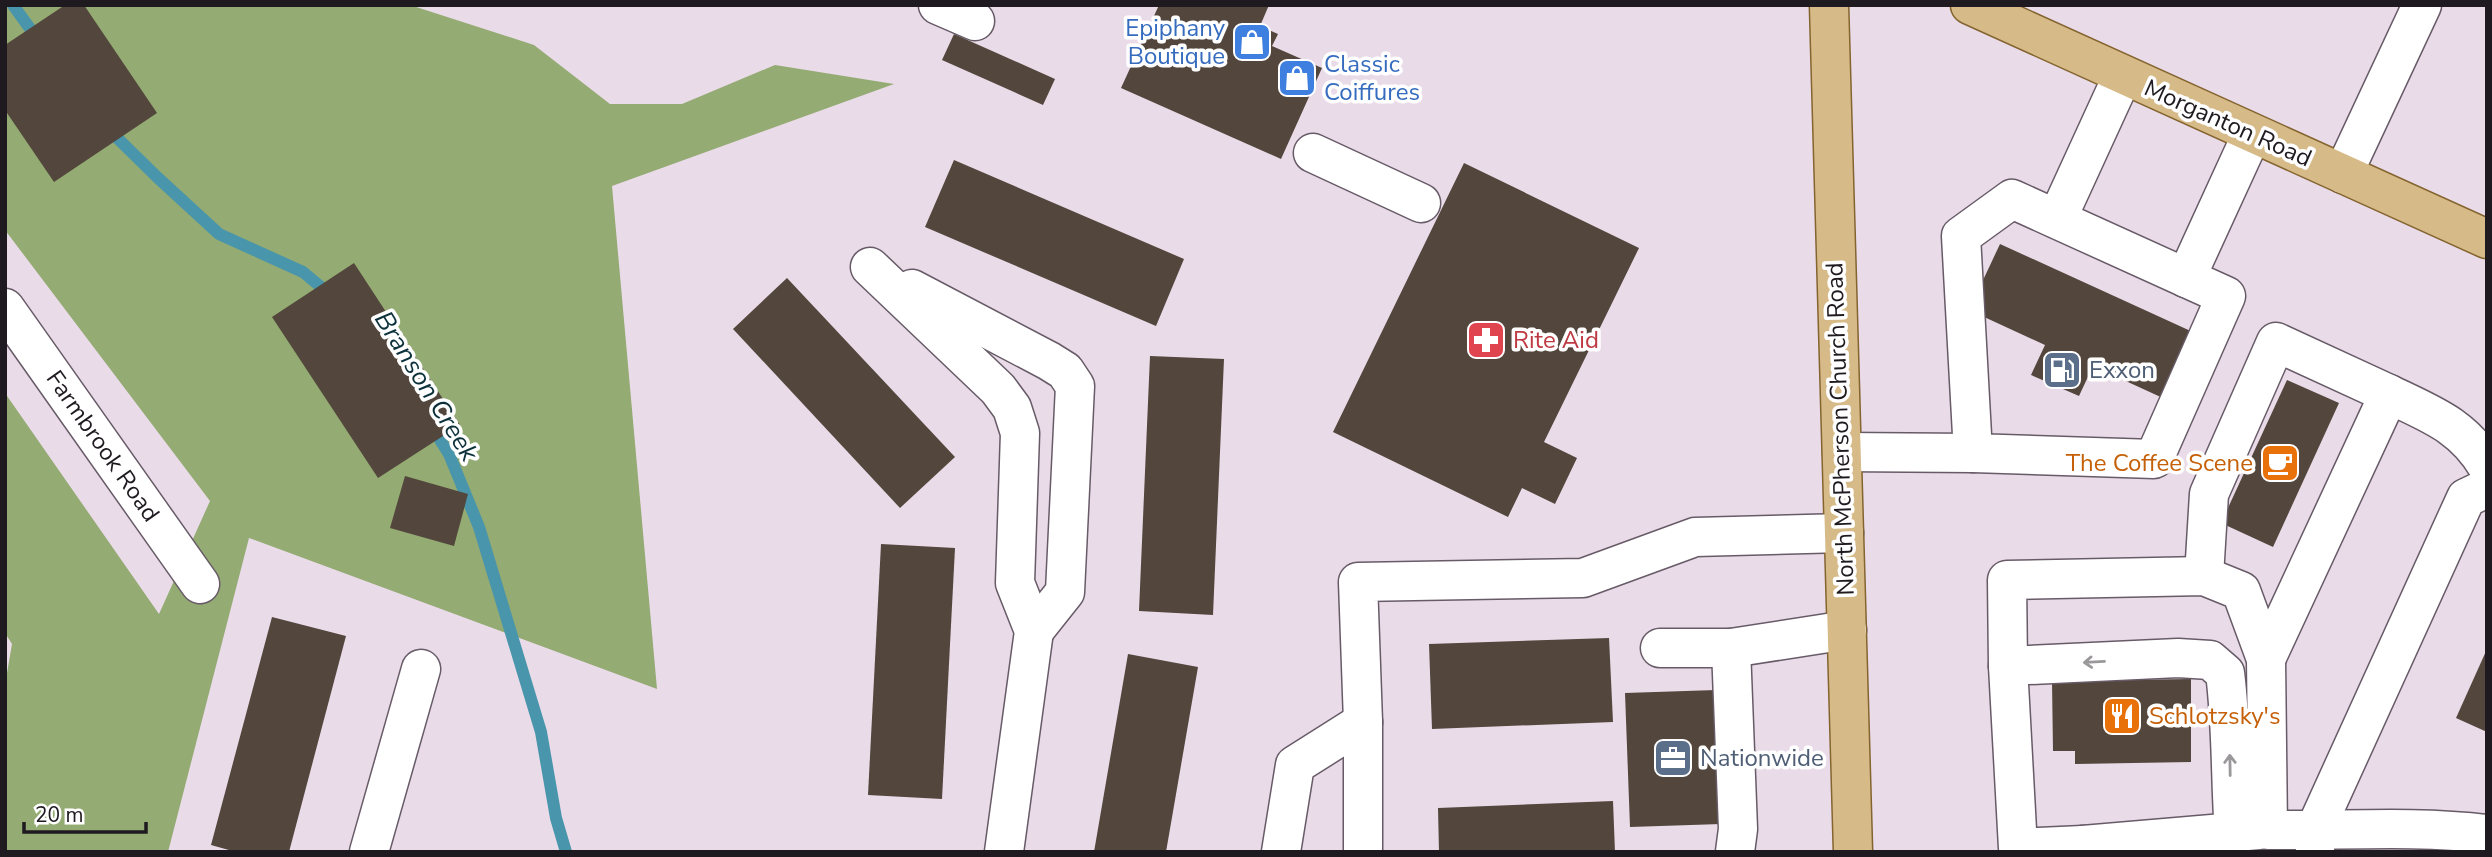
<svg xmlns="http://www.w3.org/2000/svg" width="2492" height="857" font-family="'Nunito Sans',sans-serif">
<rect width="100%" height="100%" fill="#eadbe9"/>
<path fill="#94ab73" d="M5,5H410L534,45L610,104H682L775,65L894,84L612,186L657,689L249,538L168,852H5V685L12,644L5,633V393L159,614L210,501L5,230Z"/>
<g fill="none" stroke-linecap="round" stroke-linejoin="round">
<g stroke="#4995ab" stroke-width="12">
<path d="M13,5L39,41"/>
<path d="M106,127L157,177L219,234L303,272L333,297"/>
<path d="M432,427L449,454L479,527L541,732L556,818L566,852"/>
</g>
</g>
<g fill="#53463c">
<path d="M65,5H84L157,113L54,182L5,110V45Z"/>
<path d="M1159,5H1269L1260,26L1278,34L1272,46L1322,68L1281,159L1121,88Z"/>
<path d="M954,34L1055,79L1043,105L942,60Z"/>
<path d="M954,160L1184,259L1156,326L925,227Z"/>
<path d="M1464,163L1639,248L1544,442L1577,458L1555,504L1522,488L1508,517L1333,432Z"/>
<path d="M2000,244L2195,333L2165,399L2093,366L2079,396L2031,375L2045,345L1969,310Z"/>
<path d="M354,263L460,425L378,478L272,317Z"/>
<path d="M787,278L955,457L900,508L733,329Z"/>
<path d="M1150,356L1224,359L1213,615L1139,611Z"/>
<path d="M2287,380L2339,403L2273,547L2221,523Z"/>
<path d="M405,476L468,494L454,546L390,528Z"/>
<path d="M881,544L955,548L942,799L868,795Z"/>
<path d="M272,617L346,636L289,852H236L211,845Z"/>
<path d="M1609,638L1613,722L1432,729L1429,644Z"/>
<path d="M2487,649V732L2456,718Z"/>
<path d="M1128,654L1198,667L1166,852H1094Z"/>
<path d="M2191,679V762L2075,764V751H2053L2052,681Z"/>
<path d="M1716,690L1721,824L1630,827L1625,693Z"/>
<path d="M1613,801L1615,852H1439L1438,808Z"/>
</g>
<g fill="none" stroke-linecap="round" stroke-linejoin="round">
<defs>
<g id="minor">
<path d="M938,5L975,21"/>
<path d="M1313,153L1421,203"/>
<path d="M2343,174L2422,5"/>
<path d="M2012,199L2226,296L2154,459L1973,453L1961,236Z"/>
<path d="M2057,219L2123,75"/>
<path d="M870,267L998,389L1012,408L1020,433L1015,583L1034,631L1004,852"/>
<path d="M2186,278L2252,134"/>
<path d="M912,289L1049,361L1065,371L1075,386L1065,592L1034,631"/>
<path d="M5,308L200,584"/>
<path d="M2389,394C2430,414 2463,425 2487,466"/>
<path d="M1842,452L1973,453"/>
<path d="M2204,576L2209,494L2276,342L2389,394L2266,659"/>
<path d="M1660,648H1731L1847,630"/>
<path d="M1731,648L1738,829L1735,852"/>
<path d="M2008,666L2178,658L2210,660L2225,673C2232,726 2230,780 2234,833"/>
<path d="M2083,845L2259,830"/>
<path d="M369,852L421,669"/>
<path d="M1281,852L1295,765L1363,722"/>
<path d="M1363,852V722L1358,582L1583,578L1695,537L1844,533"/>
<path d="M2084,852L2083,845L2018,848L2008,666L2007,580L2204,576L2241,591L2266,659L2268,830C2341,831 2413,825 2487,834"/>
<path d="M2315,852V830L2466,498L2487,488"/>
</g>
<g id="major">
<path d="M1829,5L1853,852"/>
<path d="M1970,5L2487,239"/>
</g>
</defs>
<use href="#minor" stroke="#675b67" stroke-width="41"/>
<use href="#major" stroke="#84642f" stroke-width="41"/>
<use href="#minor" stroke="#fff" stroke-width="38"/>
<use href="#major" stroke="#d6ba88" stroke-width="38"/>
</g>
<defs><path id="oneway-shaft" d="M-6 0H5M1.5-3L5.5 0L1.5 3" fill="none" stroke-width="1.6" stroke-linecap="round" stroke-linejoin="round" transform="scale(1.75)"/></defs>
<g stroke="#9a989a">
<use href="#oneway-shaft" transform="translate(2094 662) rotate(177)"/>
<use href="#oneway-shaft" transform="translate(2230 765) rotate(-91)"/>
</g>
<defs>
<symbol id="shop-square" viewBox="-11 -11 22 22"><rect x="-9" y="-9" width="18" height="18" rx="4" fill="#3f7fe0" stroke="#fff"/><path d="M-5-2.5h2.3a2.7 3.5 0 0 1 5.4 0H5L5.5 6h-11ZM-1.5-2.5h3a1.5 2.3 0 0 0-3 0Z" fill="#fff"/></symbol>
<symbol id="pharmacy-square" viewBox="-11 -11 22 22"><rect x="-9" y="-9" width="18" height="18" rx="4" fill="#e0444e" stroke="#fff"/><path d="M-2-6h4v4h4v4h-4v4h-4v-4h-4v-4h4Z" fill="#fff"/></symbol>
<symbol id="fuel-square" viewBox="-11 -11 22 22"><rect x="-9" y="-9" width="18" height="18" rx="4" fill="#5c6f8a" stroke="#fff"/><path d="M-5.5-6h7V0h2V4h1.3V-2.5L3-4.5l.8-.8L6-3V5H2.5V1h-1V6h-7ZM-4.2-4.7v3.2H.2V-4.7Z" fill="#fff"/></symbol>
<symbol id="cafe-square" viewBox="-11 -11 22 22"><rect x="-9" y="-9" width="18" height="18" rx="4" fill="#e8710a" stroke="#fff"/><path d="M-5.5-4.5H6V0H3Q3 3.5 0 3.5H-2.5Q-5.5 3.5-5.5 0ZM3-3.2v2h1.7v-2ZM-6 4.5H4V6H-6Z" fill="#fff"/></symbol>
<symbol id="restaurant-square" viewBox="-11 -11 22 22"><rect x="-9" y="-9" width="18" height="18" rx="4" fill="#e8710a" stroke="#fff"/><path d="M-5-6h1v4h1v-4h1v4h1v-4h1v5L-1.5 .5V6h-2V.5L-5-1ZM5-6V6H3V1.5H1.5Q1.5-4 5-6Z" fill="#fff"/></symbol>
<symbol id="office-square" viewBox="-11 -11 22 22"><rect x="-9" y="-9" width="18" height="18" rx="4" fill="#5c6f8a" stroke="#fff"/><path d="M-6-3h4V-5.5h4V-3h4V5H-6ZM-1-4.5V-3h2v-1.5ZM-6 0V1H6V0Z" fill="#fff"/></symbol>
</defs>
<g fill-rule="evenodd">
<use href="#shop-square" x="1230" y="20" width="44" height="44"/>
<use href="#shop-square" x="1275" y="56" width="44" height="44"/>
<use href="#pharmacy-square" x="1464" y="318" width="44" height="44"/>
<use href="#fuel-square" x="2040" y="348" width="44" height="44"/>
<use href="#cafe-square" x="2258" y="441" width="44" height="44"/>
<use href="#restaurant-square" x="2100" y="694" width="44" height="44"/>
<use href="#office-square" x="1651" y="736" width="44" height="44"/>
</g>
<g text-anchor="middle" stroke-width="7" stroke-linejoin="round" paint-order="stroke">
<g font-size="24" fill="#366cbe" stroke="#fff" text-anchor="end">
<text x="1225" y="36">Epiphany<tspan x="1225" dy="28">Boutique</tspan></text>
<text x="1324" y="72" text-anchor="start">Classic<tspan x="1324" dy="28">Coiffures</tspan></text>
</g>
<g font-size="24" fill="#1f1a1f" stroke="#fff">
<text transform="translate(2228 123) rotate(24)" y="8">Morganton Road</text>
<text transform="translate(1840 429) rotate(-92)" y="8">North McPherson Church Road</text>
<text transform="translate(103 446) rotate(55)" y="8">Farmbrook Road</text>
</g>
<g font-size="24" fill="#be3a42" stroke="#fff" text-anchor="start">
<text x="1513" y="348">Rite Aid</text>
</g>
<g font-size="24" fill="#4e5e75" stroke="#fff" text-anchor="start">
<text x="2089" y="378">Exxon</text>
<text x="1700" y="766">Nationwide</text>
</g>
<g font-size="24" fill="#c56008" stroke="#fff" text-anchor="end">
<text x="2253" y="471">The Coffee Scene</text>
<text x="2149" y="724" text-anchor="start">Schlotzsky's</text>
</g>
<g font-size="26" font-style="italic" fill="#0c313b" stroke="#fff">
<text transform="translate(427 386) rotate(58)" y="9">Branson Creek</text>
</g>
</g>
<rect width="2492" height="857" fill="none" stroke="#1f1a1f" stroke-width="14"/>
<path d="M24 822v10h122v-10" fill="none" stroke="#1f1a1f" stroke-width="3.5"/>
<text x="35" y="822" font-size="21" fill="#1f1a1f" stroke="#ffffff" stroke-width="5" paint-order="stroke">20 m</text>
</svg>
